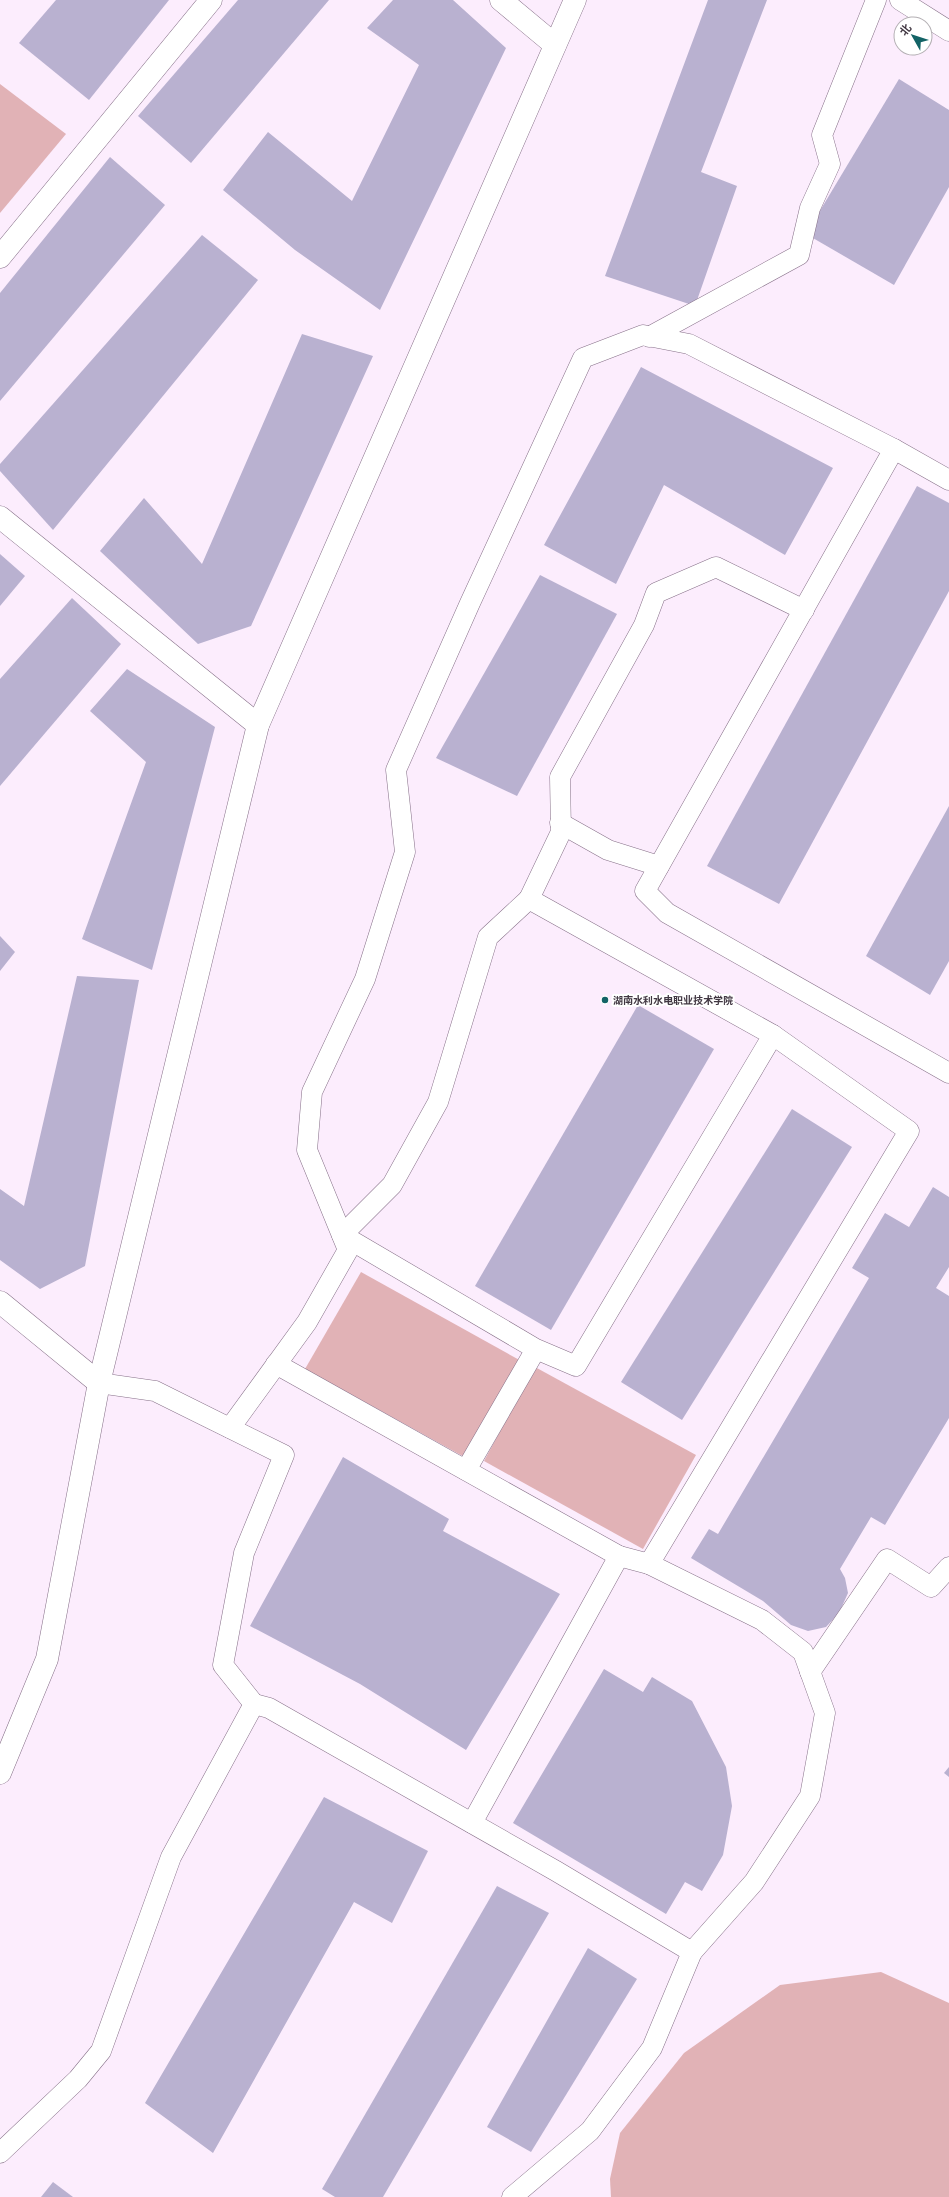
<svg xmlns="http://www.w3.org/2000/svg" width="949" height="2197" font-family="'Golos Text','Noto Sans SC',sans-serif">
<rect width="100%" height="100%" fill="#fcedfd"/>
<g fill="#e1b2b6">
<path d="M0,84L66,134L0,213Z"/>
<path d="M361,1272L523,1362L468,1459L305,1369Z"/>
<path d="M535,1367L696,1455L643,1549L484,1461Z"/>
<path d="M881,1972L949,2003V2197H611L610,2179L620,2133L684,2053L780,1985Z"/>
</g>
<g fill="#b9b1d0">
<path d="M56,0H169L89,100L19,43Z"/>
<path d="M238,0H329L191,163L138,116Z"/>
<path d="M393,0H453L506,48L380,310L295,250L223,190L268,132L352,201L419,65L367,28Z"/>
<path d="M708,0H767L701,172L737,186L695,306L605,276Z"/>
<path d="M899,79L949,110V187L894,285L806,234Z"/>
<path d="M110,157L165,205L0,401V293Z"/>
<path d="M202,235L258,280L53,530L0,471V464Z"/>
<path d="M302,334L373,356L251,626L198,644L100,551L144,498L202,564Z"/>
<path d="M641,367L833,468L785,555L664,485L616,584L544,545Z"/>
<path d="M917,486L949,503V591L779,904L707,866Z"/>
<path d="M0,554L25,576L0,606Z"/>
<path d="M540,575L617,614L517,796L436,758Z"/>
<path d="M72,598L121,644L0,786V679Z"/>
<path d="M127,669L215,727L152,970L82,939L146,762L90,711Z"/>
<path d="M949,806V961L930,995L866,956Z"/>
<path d="M0,936L15,952L0,971Z"/>
<path d="M77,976L139,980L85,1266L40,1289L0,1260V1189L24,1206Z"/>
<path d="M638,1005L714,1049L551,1330L475,1286Z"/>
<path d="M792,1109L852,1147L682,1420L621,1382Z"/>
<path d="M933,1187L949,1197V1267L936,1288L949,1296V1418L885,1525L871,1517L840,1569L845,1578L848,1593L839,1613L826,1627L808,1631L791,1625L763,1601L691,1558L709,1529L718,1534L869,1278L852,1268L885,1213L909,1227Z"/>
<path d="M343,1457L449,1519L443,1531L560,1594L466,1750L360,1684L250,1626Z"/>
<path d="M604,1669L643,1692L652,1677L692,1701L726,1767L732,1806L723,1855L702,1891L685,1882L666,1914L513,1823Z"/>
<path d="M949,1767V1777L944,1773Z"/>
<path d="M324,1797L428,1851L392,1923L354,1902L213,2153L145,2103Z"/>
<path d="M497,1886L549,1913L383,2197H335L322,2189Z"/>
<path d="M588,1948L637,1979L531,2152L487,2127Z"/>
<path d="M53,2182L73,2197H41Z"/>
</g>
<g fill="none" stroke-linecap="round" stroke-linejoin="round">
<defs>
<g id="service">
<path d="M900,0L949,31"/>
<path d="M649,337L799,255L810,208L830,164L822,135L876,0"/>
<path d="M894,449L645,891L667,913L949,1073"/>
<path d="M560,823L608,850L659,866"/>
<path d="M529,899L561,832L560,777L644,625L656,593L716,567L804,610"/>
<path d="M276,1364L619,1556L472,1823"/>
<path d="M99,1383L155,1391L284,1455L244,1553L223,1665L254,1704"/>
<path d="M230,1428L307,1322L348,1250L307,1150L312,1092L365,979L405,852L396,770L470,603L583,358L643,335L689,344L894,449L949,480"/>
<path d="M466,1470L536,1349L342,1235L392,1185L438,1102L488,937L529,899L773,1035L576,1366L536,1349"/>
<path d="M619,1556L649,1564L909,1131L773,1035"/>
<path d="M649,1564L762,1620L803,1652L825,1713L810,1796L754,1882L692,1952"/>
<path d="M810,1672L887,1559L931,1587L949,1567"/>
<path d="M0,2153L78,2079L101,2051L171,1857L254,1704L269,1708L556,1871L692,1952L652,2048L590,2131L512,2197"/>
</g>
<g id="minor">
<path d="M501,0L555,45"/>
<path d="M0,257L211,0"/>
<path d="M0,517L258,725"/>
<path d="M0,1302L99,1383"/>
<path d="M0,1773L47,1659L99,1383L258,725L575,0"/>
</g>
</defs>
<use href="#service" stroke="#877189" stroke-width="21"/>
<use href="#minor" stroke="#877189" stroke-width="23"/>
<use href="#service" stroke="#fff" stroke-width="20"/>
<use href="#minor" stroke="#fff" stroke-width="22"/>
</g>
<circle fill="#136366" stroke="#fff" stroke-width="1.5" cx="605" cy="1000" r="4"/>
<g text-anchor="middle" stroke-width="4" stroke-linejoin="round" paint-order="stroke">
<g font-size="10" font-weight="bold" fill="#403641" stroke="#fff" text-anchor="start">
<text x="613" y="1004">湖南水利水电职业技术学院</text>
</g>
</g>
<g transform="translate(913 36) rotate(309)"><circle r="19" fill="#ffffff" stroke="#b3afb3"/>
<path d="M0-3L7 15L0 10L-7 15Z" fill="#136366"/>
<text y="-6" font-size="11" font-weight="bold" text-anchor="middle" fill="#403641">北</text>
</g>
</svg>
